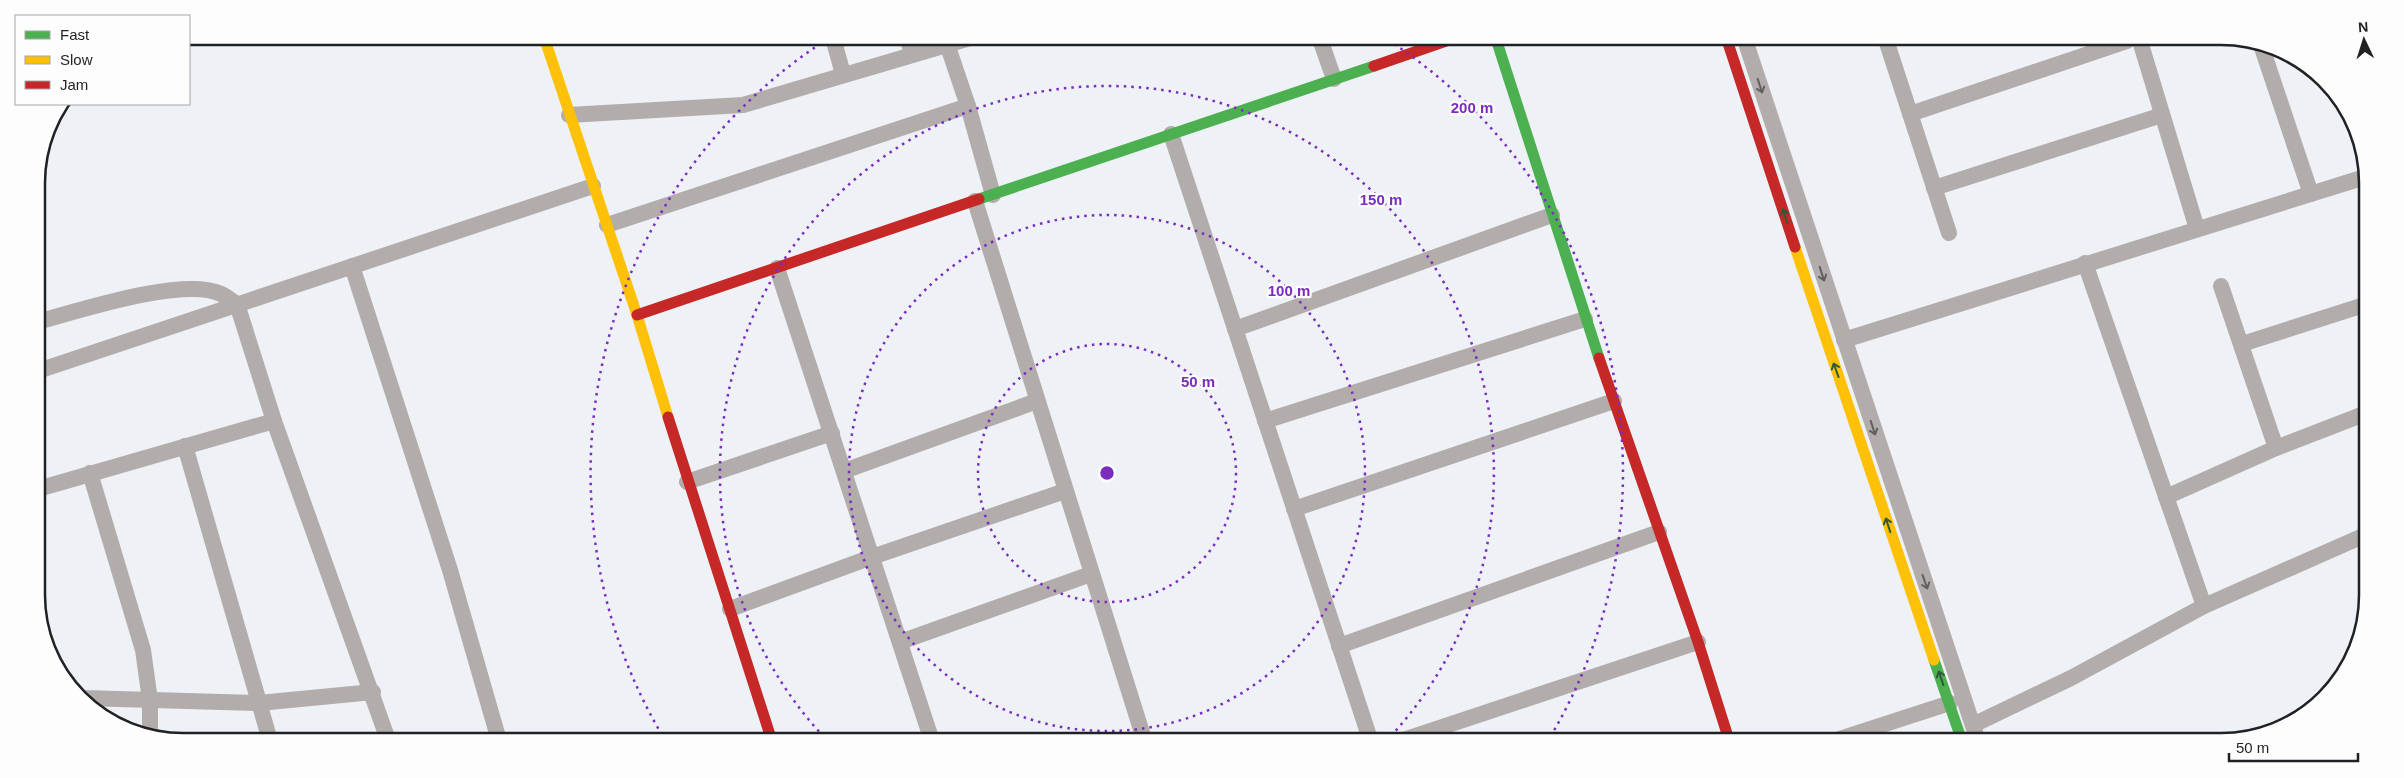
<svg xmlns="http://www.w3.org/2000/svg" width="2404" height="778" font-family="Helvetica,sans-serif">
<rect width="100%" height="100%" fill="#eef2f7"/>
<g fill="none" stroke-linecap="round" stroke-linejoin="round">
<g stroke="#b2acaa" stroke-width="16">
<path d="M833,38L843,74"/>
<path d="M907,38L912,53"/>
<path d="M945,38L968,106L993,195"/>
<path d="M1320,39L1334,79"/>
<path d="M1745,40L1978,741"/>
<path d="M1886,40L1949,233"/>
<path d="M2140,41L2197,229"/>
<path d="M2260,42L2311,194"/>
<path d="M1910,114L2127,41"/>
<path d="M569,115L743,105L970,38"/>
<path d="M1171,134L1370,739"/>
<path d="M1934,188L2162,115"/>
<path d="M975,201L1144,739"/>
<path d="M607,225L968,106"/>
<path d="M2085,263L2204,606"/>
<path d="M352,266L450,570L498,737"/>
<path d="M777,268L931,738"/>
<path d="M2221,286L2276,448"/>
<path d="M37,322C78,311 184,276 221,294C226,296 232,301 237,304L274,421L387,737"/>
<path d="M1235,329L1552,215"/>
<path d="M1844,340L2365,177"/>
<path d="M2242,344L2364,305"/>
<path d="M38,371L593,186"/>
<path d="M1265,421L1585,319"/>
<path d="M185,446L269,737"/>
<path d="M844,471L1037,401"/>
<path d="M90,473L143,650L150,700V737"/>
<path d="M687,482L832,433"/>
<path d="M38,489L274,421"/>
<path d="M2166,497L2276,448L2364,414"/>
<path d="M1294,509L1614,401"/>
<path d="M730,609L872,557L1065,491"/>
<path d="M900,642L1091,574"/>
<path d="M1339,646L1659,532"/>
<path d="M83,698L259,703L373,692"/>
<path d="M1973,725L2071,678L2204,606L2363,536"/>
<path d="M1403,740L1698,642"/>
<path d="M1833,741L1950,703"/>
</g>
<g stroke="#4caf50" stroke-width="11">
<path d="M1496,39L1599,358"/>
<path d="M979,199L1374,66"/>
<path d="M1934,660L1962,741"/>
</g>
<g stroke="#ffc107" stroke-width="11">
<path d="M544,37L637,315L668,417"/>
<path d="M1795,247L1934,660"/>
</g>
<g stroke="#c62828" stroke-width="11">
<path d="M1727,40L1795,247"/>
<path d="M1374,66L1452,39"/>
<path d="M637,315L979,199"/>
<path d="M1599,358L1698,642L1729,740"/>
<path d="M668,417L771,738"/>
</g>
</g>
<defs><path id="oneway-shaft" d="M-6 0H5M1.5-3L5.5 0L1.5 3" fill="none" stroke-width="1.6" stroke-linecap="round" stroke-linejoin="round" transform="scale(1.25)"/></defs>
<g stroke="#616060">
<use href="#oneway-shaft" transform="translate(1760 86) rotate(72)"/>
<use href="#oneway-shaft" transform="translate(1822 274) rotate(72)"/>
<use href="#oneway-shaft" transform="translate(1873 428) rotate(72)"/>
<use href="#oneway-shaft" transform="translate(1925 582) rotate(71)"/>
</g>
<g stroke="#315a36">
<use href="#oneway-shaft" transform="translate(1785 216) rotate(-108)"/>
<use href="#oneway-shaft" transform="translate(1836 370) rotate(-110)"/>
<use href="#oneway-shaft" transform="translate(1888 525) rotate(-108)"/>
<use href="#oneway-shaft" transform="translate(1941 678) rotate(-109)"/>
</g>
<g fill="none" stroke="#7b2cbf" stroke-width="2.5" stroke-dasharray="2.5 5">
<circle cx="1107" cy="473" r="129"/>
<circle cx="1107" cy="473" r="258"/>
<path d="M824 737A387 387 0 1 1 1388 739"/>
<path d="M662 735A516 516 0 0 1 826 40M1388 40A516 516 0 0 1 1549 739"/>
</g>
<path d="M0 0H2404V778H0ZM183 45H2221A138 138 0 0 1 2359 183V595A138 138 0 0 1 2221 733H183A138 138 0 0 1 45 595V183A138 138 0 0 1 183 45Z" fill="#fdfdfd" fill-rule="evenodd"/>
<path fill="none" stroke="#1f2124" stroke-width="2.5" d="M183 45H2221A138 138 0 0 1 2359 183V595A138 138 0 0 1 2221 733H183A138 138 0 0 1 45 595V183A138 138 0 0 1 183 45Z"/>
<circle cx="1107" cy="473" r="8" fill="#7b2cbf" stroke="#fdfdfd" stroke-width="2.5"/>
<g font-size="15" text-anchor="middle" font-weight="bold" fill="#7b2cbf" stroke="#fdfdfd" stroke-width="4.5" stroke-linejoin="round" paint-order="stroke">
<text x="1472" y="113">200 m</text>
<text x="1381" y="205">150 m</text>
<text x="1289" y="296">100 m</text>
<text x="1198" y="387">50 m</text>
</g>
<rect x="15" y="15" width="175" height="90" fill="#fdfdfd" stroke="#a4a5a6"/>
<rect x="25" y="31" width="25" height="8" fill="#4caf50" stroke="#a4a5a6"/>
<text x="60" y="40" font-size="15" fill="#1f2124">Fast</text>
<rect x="25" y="56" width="25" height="8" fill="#ffc107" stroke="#a4a5a6"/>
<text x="60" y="65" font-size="15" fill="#1f2124">Slow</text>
<rect x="25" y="81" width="25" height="8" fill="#c62828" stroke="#a4a5a6"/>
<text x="60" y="90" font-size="15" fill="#1f2124">Jam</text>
<g transform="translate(2364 40) rotate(356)" stroke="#fdfdfd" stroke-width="4" paint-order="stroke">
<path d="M0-4L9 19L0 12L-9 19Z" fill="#1f2124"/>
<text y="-8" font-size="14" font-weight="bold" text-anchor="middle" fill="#1f2124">N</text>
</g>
<path d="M2229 753v8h129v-8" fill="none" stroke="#1f2124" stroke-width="2.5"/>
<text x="2236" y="753" font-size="15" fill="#1f2124" stroke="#fdfdfd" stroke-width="4" paint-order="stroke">50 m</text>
</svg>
